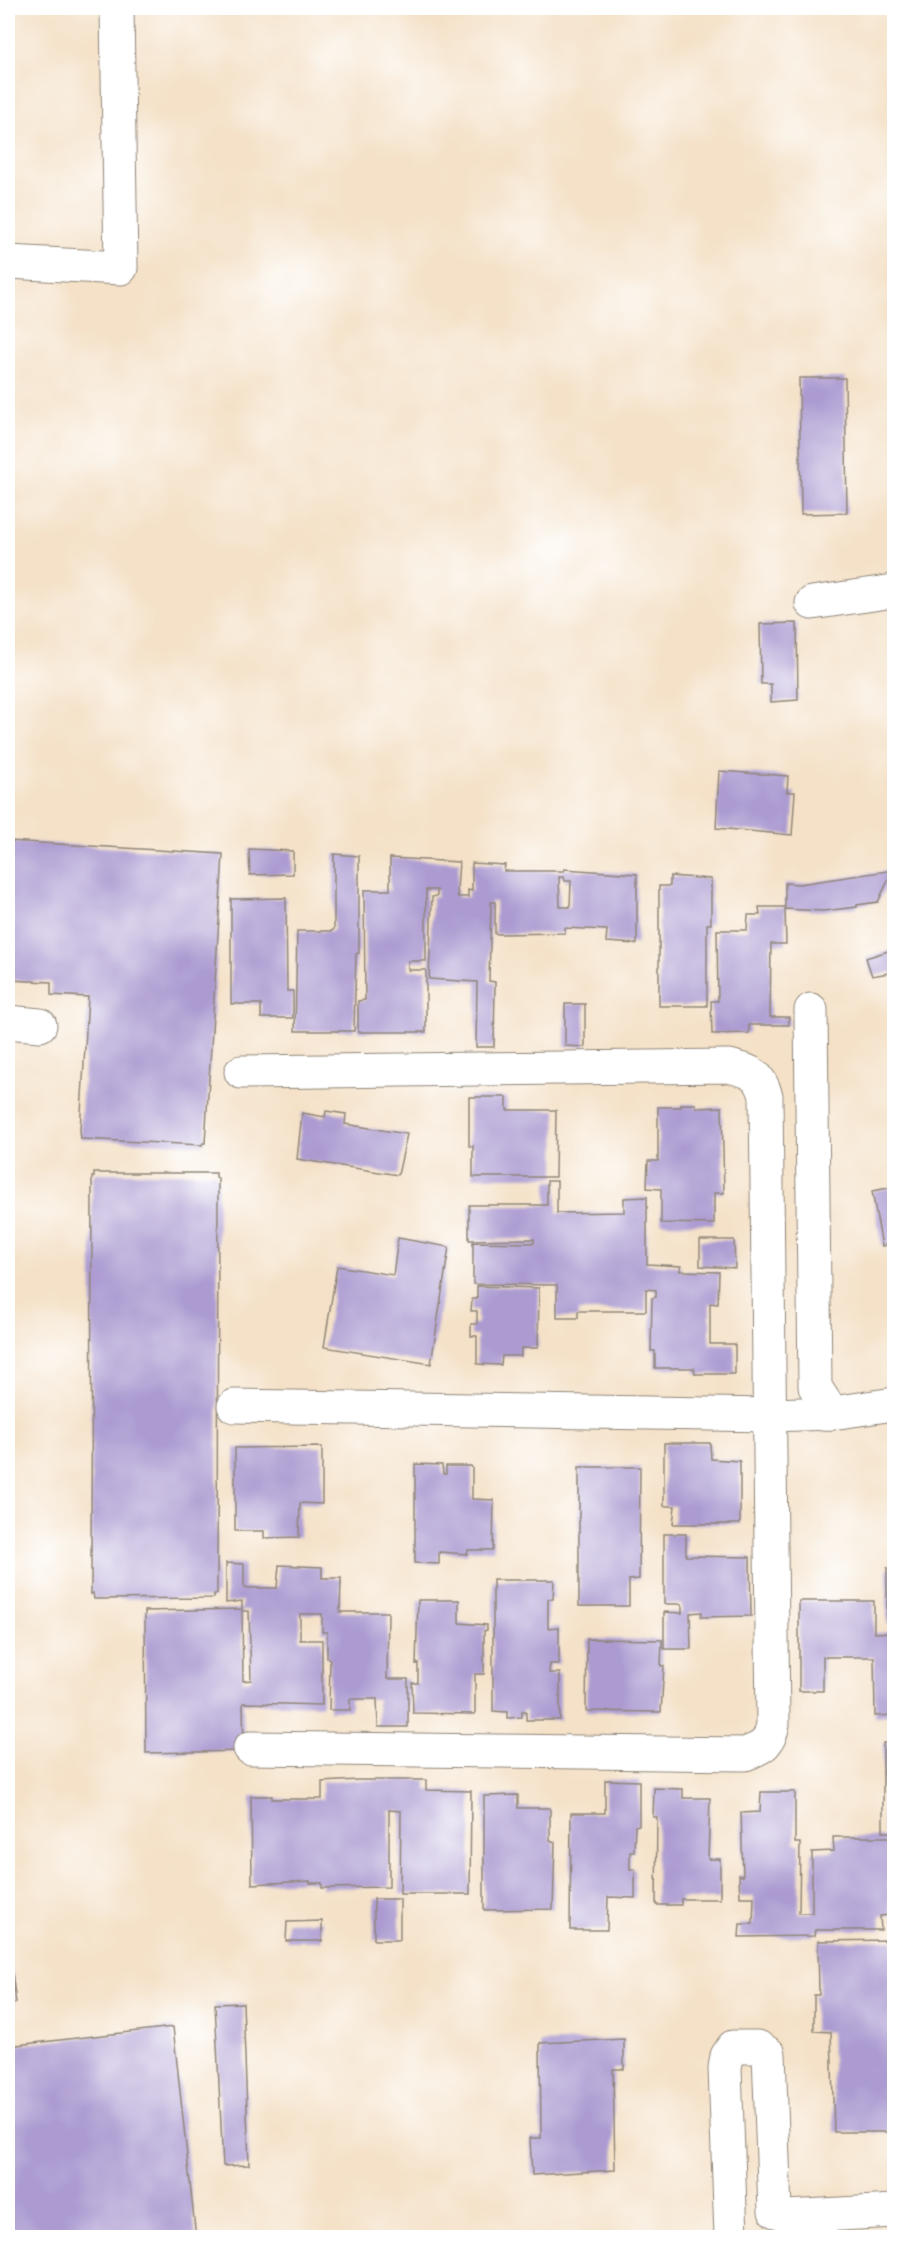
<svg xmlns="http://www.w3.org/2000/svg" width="902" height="2245" font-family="Itim,sans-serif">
<rect width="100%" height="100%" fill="#fff"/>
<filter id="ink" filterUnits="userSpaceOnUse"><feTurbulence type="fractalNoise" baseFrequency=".0167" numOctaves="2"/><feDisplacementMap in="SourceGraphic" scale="12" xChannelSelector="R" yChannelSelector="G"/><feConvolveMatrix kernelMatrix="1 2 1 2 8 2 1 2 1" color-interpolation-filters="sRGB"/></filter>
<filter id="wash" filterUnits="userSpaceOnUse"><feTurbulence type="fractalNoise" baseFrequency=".008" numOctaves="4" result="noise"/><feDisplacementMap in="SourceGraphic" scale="24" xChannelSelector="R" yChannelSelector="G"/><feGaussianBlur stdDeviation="1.35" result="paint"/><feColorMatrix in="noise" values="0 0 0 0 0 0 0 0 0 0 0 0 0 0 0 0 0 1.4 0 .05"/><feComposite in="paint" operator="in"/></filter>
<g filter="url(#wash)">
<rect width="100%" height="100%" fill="#f4e1c7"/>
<g id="blocks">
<g fill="#ac9bd1" fill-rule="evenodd">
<path d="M799,378H845L847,513L801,514Z"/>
<path d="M797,623L798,700L771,702V684H761L760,624Z"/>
<path d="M719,771L788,776L787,792H795L792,835L716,828Z"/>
<path d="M8,841L223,854L205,1143H203L202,1145L81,1139L80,1130L88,997L51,995V982L8,980Z"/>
<path d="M249,849L293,851V874L250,875Z"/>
<path d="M334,854L359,856V953L356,954L354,1031H295L297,931H332L334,929Z"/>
<path d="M390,858L459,862L457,889L458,897H468V890L472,891V863L505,865L504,871H564V869L637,874V944L606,942L607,930L565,928V933L495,934V902H491L489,981L495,982L494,1047H476L477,982L429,979L432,897L437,896V890H426V961H408V970H426V1032H358V1001L365,1000L364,890H390ZM559,877H564L565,881H571L570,907H560Z"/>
<path d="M894,870V886L891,874L878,902L857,905V907L823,911L785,909L786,944H771L770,1017H789V1025H749V1033L712,1034L711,1001H718L717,930H747L748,915H760L759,907H785V883L799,884Z"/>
<path d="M670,876L711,879V924H707V1006H659V886H670Z"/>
<path d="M286,898L287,991H293V1018H261V1004H231V899Z"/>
<path d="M894,949V972L872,976L866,958Z"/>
<path d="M565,1004H585V1047L565,1046Z"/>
<path d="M469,1097H507V1110H556L555,1177H473V1146H469Z"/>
<path d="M681,1104H696L697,1108L722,1107L724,1193H714V1224L661,1223V1189L647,1188L648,1161H658V1107H681Z"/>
<path d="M326,1111L346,1114L345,1124L407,1134L398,1175L297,1159L302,1113L325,1117Z"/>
<path d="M94,1173H216V1178H218L217,1594H214V1598L94,1599L93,1593L91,1594L92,1177H94Z"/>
<path d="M547,1181H557V1213L624,1212V1198L647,1197V1264L681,1266L680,1271L719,1272L718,1304L710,1303V1344H735V1374H695L694,1368H655V1351H651L652,1298L656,1297V1290L646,1289V1311H578V1318H557V1285L473,1284V1242L534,1243V1239L469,1240V1205H547Z"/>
<path d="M894,1187V1243L882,1246L872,1191Z"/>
<path d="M398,1238L449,1247L431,1364L324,1347L337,1266L393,1275Z"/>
<path d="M700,1240H734L735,1268L700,1266Z"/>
<path d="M477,1286L539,1288L538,1348H521V1356H502L501,1365L477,1364V1336H471V1324H477V1311H471L472,1299H477Z"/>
<path d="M664,1443H710L711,1459L740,1461V1524H673L675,1506H664Z"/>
<path d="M322,1447V1504L300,1503L299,1537L264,1538V1531H235V1448Z"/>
<path d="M415,1464L442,1465L443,1474H446V1466H471L472,1468V1499L494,1500L493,1550H468L467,1554L439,1552V1564L415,1563Z"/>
<path d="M579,1467H640L639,1579L629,1580V1606H579Z"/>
<path d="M664,1534H686V1556L750,1557L751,1616L701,1617L702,1612L690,1613L691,1649H664V1612L682,1613V1604H664Z"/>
<path d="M226,1563L244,1564V1588H277L279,1565L322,1567V1578H341L340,1612H388L387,1679H408V1727H378L377,1699H350V1710H329L330,1659L327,1658V1632H322V1614H300V1640H322V1705L243,1703L244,1751L146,1753L145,1611L242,1609V1601L226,1603ZM242,1611H249L251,1680L243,1681Z"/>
<rect x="887" y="1568" width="7" height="56"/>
<path d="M493,1580H554L553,1599H548V1628L559,1627V1664H550L549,1673H560V1720H526V1711H522V1717L507,1718V1712L493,1711Z"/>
<path d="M418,1600H459V1623L487,1625V1630L484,1631V1674H475V1714L413,1713L412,1683H418V1663L416,1664Z"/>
<path d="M799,1601H874V1633L894,1632V1715L875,1716L874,1657H823V1691H799Z"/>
<path d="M587,1639L662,1640L661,1666H664L661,1712L586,1711Z"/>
<rect x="883" y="1743" width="11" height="89"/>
<path d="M358,1780H426V1790L471,1791L470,1894H400L401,1811L389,1810V1887L322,1888V1883H310V1881L252,1884L251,1796H272V1799H322V1782Z"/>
<path d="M605,1780L639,1781V1825L635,1826L634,1852H630V1869H635V1898L608,1897L607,1930H570L571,1813H605Z"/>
<path d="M654,1788L683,1789V1798H710L708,1859H720V1899H681V1905H656L657,1817H653Z"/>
<path d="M761,1792H795V1843H800L799,1913H812V1852L834,1851L833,1837H894V1895L890,1894L891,1915L880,1916L881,1930H815L814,1936L739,1937L740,1924H753L754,1897H740L739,1875L743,1876L741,1813L760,1812Z"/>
<path d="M518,1795V1808H550V1840L555,1842L553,1909L484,1910V1796Z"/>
<rect x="374" y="1899" width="26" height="41"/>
<path d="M322,1921V1941H286L287,1922Z"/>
<path d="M894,1940V2132H834L831,2032L814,2031V1995H819L818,1941Z"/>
<path d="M10,1956L16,2003L8,2004V1957Z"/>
<path d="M243,2003L249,2165L223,2166L215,2004Z"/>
<path d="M173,2027L196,2238H8V2046Z"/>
<path d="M624,2039V2069H613L615,2170L532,2175L530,2138H541L540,2043Z"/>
</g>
</g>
</g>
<g filter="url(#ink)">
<use href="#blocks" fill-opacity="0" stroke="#908679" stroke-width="1.5"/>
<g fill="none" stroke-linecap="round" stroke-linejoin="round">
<defs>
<g id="minor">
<path d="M8,262L121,268L117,8"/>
<path d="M812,603L894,591"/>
<path d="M811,1010L815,1387L832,1413"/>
<path d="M8,1022L40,1025"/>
<path d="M241,1072L729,1066C751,1072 759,1072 766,1096L773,1724C769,1744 764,1747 745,1754L250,1748"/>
<path d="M234,1406L769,1415L832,1413L894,1404"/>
<path d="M787,2217L894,2211"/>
<path d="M731,2237L725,2068L727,2056L733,2047H758L769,2054L775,2211"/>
</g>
</defs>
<use href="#minor" stroke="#908679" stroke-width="35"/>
<use href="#minor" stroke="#fff" stroke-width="33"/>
</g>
</g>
<rect width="902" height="2245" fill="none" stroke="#fff" stroke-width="30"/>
</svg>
